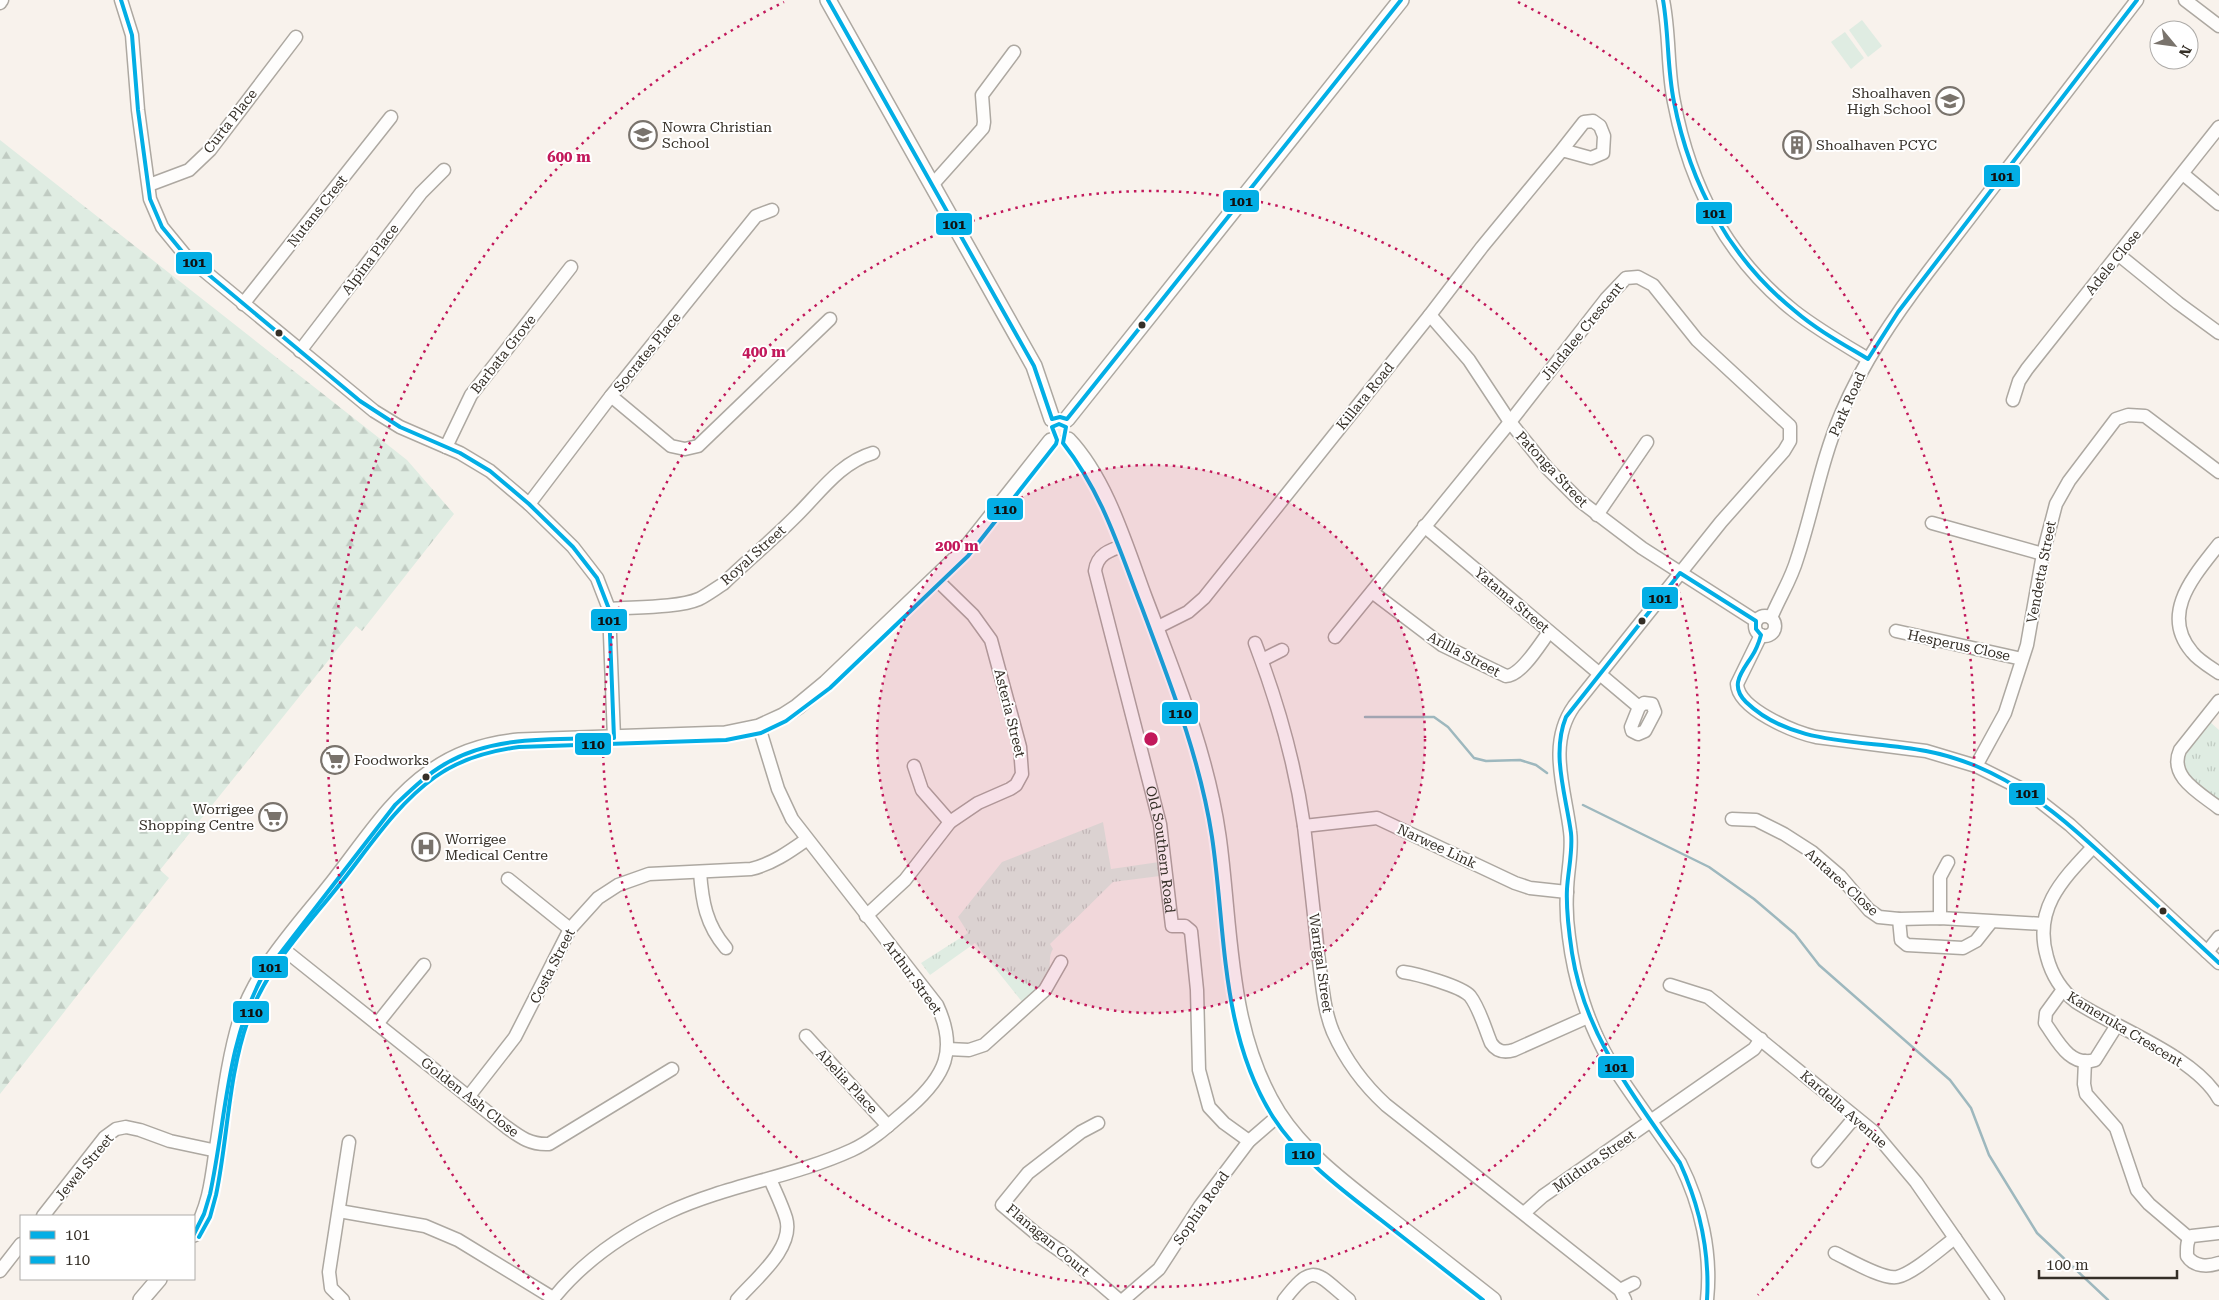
<svg xmlns="http://www.w3.org/2000/svg" width="2219" height="1300" font-family="'Roboto Serif',serif">
<defs>
<pattern id="forest-firs" width="22" height="20" patternUnits="userSpaceOnUse" patternTransform="scale(1.25)"><rect width="22" height="20" fill="#dfece2"/><path d="M5 1l3.5 6h-7zM16 11l3.5 6h-7z" fill="#c0cbc2"/></pattern>
<pattern id="park-tufts" width="24" height="20" patternUnits="userSpaceOnUse" patternTransform="scale(1.25)"><rect width="24" height="20" fill="#dfece2"/><path d="M3 7l-1-3M5 7V3M7 7l1-3M15 17l-1-3M17 17v-4M19 17l1-3" fill="none" stroke="#c0cbc2"/></pattern>
</defs>
<rect width="100%" height="100%" fill="#f8f2ec"/>
<g fill="#dfece2">
<path d="M1862,20L1882,46L1868,57L1849,30Z"/>
<path d="M1845,32L1864,58L1851,69L1831,42Z"/>
</g>
<path fill="url(#forest-firs)" d="M0,140L407,460L454,514L362,631L356,626L160,870L169,878L0,1094Z"/>
<g fill="url(#park-tufts)">
<path d="M2210,722L2219,730V800L2184,772L2182,760Z"/>
<path d="M1103,822L1111,869L1159,862L1160,876L1113,882L1050,944L1053,949C1048,957 1051,964 1049,972C1046,986 1033,994 1023,1003L975,943L930,975L921,963L968,933L958,917L1002,862Z"/>
</g>
<g fill="none" stroke-linecap="round" stroke-linejoin="round">
<g stroke="#9eb8be" stroke-width="2.5">
<path d="M1365,717H1434L1448,727L1474,758L1486,761L1520,760L1536,765L1547,773"/>
<path d="M1583,805L1709,867L1754,899L1795,934L1819,965L1950,1080L1971,1108L1989,1155L2037,1233L2108,1300"/>
</g>
<defs>
<g id="minor">
<path d="M121,0L132,35L138,110L150,199L162,227L185,255L374,411L400,427L460,453L490,471L529,504L573,547L597,578L609,609L614,738"/>
<path d="M1663,0C1670,34 1667,68 1674,102C1690,186 1726,257 1794,311C1817,329 1843,344 1868,359"/>
<path d="M2185,0L2219,26"/>
<path d="M0,3L2,0"/>
<path d="M2183,174L2219,204"/>
<path d="M933,184L983,128L984,122L982,95L1014,52"/>
<path d="M149,185L189,170L210,150L296,37"/>
<path d="M2119,255L2178,303L2219,333"/>
<path d="M243,304L391,117"/>
<path d="M1430,315L1469,360L1510,422L1547,468L1580,501L1642,548L1756,621"/>
<path d="M300,351L421,193L444,170"/>
<path d="M611,396L671,446L685,449L698,446L830,319"/>
<path d="M2013,400L2019,381L2027,369L2219,127"/>
<path d="M446,447L471,395L571,267"/>
<path d="M529,504L611,396L756,216L772,210"/>
<path d="M1597,515L1647,442"/>
<path d="M1932,523L2043,554"/>
<path d="M1424,526L1639,707L1644,703L1652,704L1655,712L1645,731L1638,734L1632,731L1631,727L1639,707"/>
<path d="M2219,544C2195,575 2159,613 2192,652C2198,660 2210,667 2219,673"/>
<path id="s1" d="M1125,545C1110,550 1097,554 1095,571L1160,824L1172,926H1185L1191,931L1197,990L1199,1070L1209,1107L1224,1123L1249,1141"/>
<path d="M1372,592L1442,645L1506,676C1521,676 1540,644 1549,632"/>
<path d="M609,609C633,607 678,608 699,599C707,595 715,589 723,584C746,562 771,541 794,518C819,494 839,463 873,453"/>
<circle cx="1765" cy="626" r="10"/>
<path d="M1771,618C1779,598 1791,580 1797,559C1813,511 1821,461 1841,414C1863,362 1894,317 1928,272L2137,0"/>
<path d="M1156,628L1188,612L1204,598L1430,315L1482,247L1562,150L1591,158L1603,153L1604,136L1600,126L1593,121L1584,122L1562,150"/>
<path d="M1896,631L2022,659"/>
<path d="M1761,635L1737,684C1738,709 1794,732 1816,737L1926,751L1976,766L2028,792L2070,825L2219,963"/>
<path d="M1335,637L1510,422L1606,299L1626,278L1638,277L1653,285L1697,340L1790,426V441L1784,451L1721,522L1574,706C1547,744 1565,789 1570,831C1573,851 1567,872 1567,892C1566,907 1567,923 1569,937C1574,979 1588,1024 1609,1060C1631,1095 1657,1129 1680,1163C1701,1205 1712,1253 1707,1300"/>
<path d="M1255,643C1278,703 1295,763 1304,826C1309,869 1314,912 1318,954C1322,980 1323,1008 1333,1032C1346,1061 1363,1084 1386,1105L1620,1290L1625,1300"/>
<path d="M1262,660L1282,650"/>
<path d="M2219,701L2180,750C2168,777 2200,793 2219,808"/>
<path d="M914,766L922,790L950,822"/>
<path d="M1976,766L2005,713L2027,645L2043,554L2056,504L2069,481L2116,419L2128,415L2145,416L2219,472"/>
<path d="M1732,819L1756,820L1784,834L1812,852L1840,876L1869,910L1879,917L1899,919L1940,918L2043,924"/>
<path d="M1304,826L1377,818L1515,883L1530,888L1567,892"/>
<path d="M2093,847C2062,880 2033,909 2047,957C2052,976 2061,990 2076,1002C2116,1028 2196,1057 2219,1099"/>
<path d="M700,872C702,901 706,925 726,948"/>
<path d="M508,879L570,929"/>
<path d="M866,916L905,880L950,822L978,803L1010,789L1016,785L1022,774L1020,747L991,640L973,615L936,579"/>
<path d="M1940,918V877L1948,862"/>
<path d="M1899,919L1901,940L1907,945L1963,948L1976,941L1991,922"/>
<path d="M282,948L505,1126C520,1137 530,1145 549,1144L672,1069"/>
<path d="M2207,952L2219,937"/>
<path d="M1403,972C1417,974 1461,986 1470,996C1480,1009 1485,1029 1491,1043C1497,1052 1504,1053 1514,1050L1588,1017"/>
<path d="M1670,985L1708,997L1874,1132L1916,1182L1998,1300"/>
<path d="M2062,991L2046,1013L2045,1023C2057,1040 2070,1068 2095,1060L2117,1025"/>
<path d="M377,1024L424,965"/>
<path d="M806,1036L888,1126"/>
<path d="M948,1049L969,1050L984,1045L1045,990L1061,962"/>
<path d="M2085,1061L2084,1084L2086,1094L2116,1128L2137,1190L2149,1204L2189,1238"/>
<path d="M469,1096L515,1037L570,929L598,898L618,885L649,874L751,869C772,864 789,852 806,840"/>
<path d="M1098,1123L1081,1132L1028,1173L1002,1205L1039,1236L1069,1257L1119,1300"/>
<path d="M1818,1161L1855,1117"/>
<path d="M339,1211L425,1226L458,1240L553,1298"/>
<path d="M1524,1213L1543,1196L1754,1049L1761,1039"/>
<path d="M43,1216L105,1137L116,1129L126,1127L140,1130L170,1141L217,1151"/>
<path d="M2219,1233L2192,1236C2186,1240 2187,1249 2187,1256C2194,1267 2208,1267 2219,1263"/>
<path d="M1835,1253C1848,1259 1883,1280 1897,1277C1914,1273 1940,1249 1955,1238"/>
<path d="M0,1271L21,1244"/>
<path d="M1620,1290L1634,1283"/>
<path d="M343,1300L331,1288L329,1272L349,1142"/>
<path d="M552,1300C583,1261 624,1233 669,1212C727,1185 793,1177 852,1150C874,1140 891,1123 910,1107C945,1076 958,1050 937,1005L792,819L778,789L759,727"/>
<path d="M737,1300C755,1279 795,1248 786,1218C782,1205 775,1191 770,1179"/>
<path d="M1123,1300L1159,1269L1200,1206L1249,1141L1279,1115"/>
<path d="M1284,1300C1314,1261 1316,1273 1349,1300"/>
</g>
<g id="major">
<path d="M828,0L1034,366L1052,419"/>
<path d="M1067,419L1401,0"/>
<path d="M1068,440C1106,480 1125,546 1144,597C1174,676 1206,752 1218,836C1231,929 1226,1030 1278,1113C1305,1155 1348,1186 1386,1216C1422,1244 1457,1272 1493,1300"/>
<path d="M194,1234C210,1208 213,1180 217,1151C224,1107 228,1063 241,1020C258,967 302,923 336,879C365,842 392,799 431,772C457,753 487,744 519,741L725,734L759,727L783,716L797,707L826,683L964,551L1051,441"/>
<path d="M141,1300L159,1279"/>
</g>
</defs>
<use href="#minor" stroke="#ada8a1" stroke-width="15"/>
<use href="#major" stroke="#ada8a1" stroke-width="18"/>
<use href="#minor" stroke="#fefdfc" stroke-width="12"/>
<use href="#major" stroke="#fefdfc" stroke-width="15"/>
<defs>
<g id="bus-1">
<path d="M121,0L132,35L138,110L150,199L162,227L185,255L360,401L400,427L460,453L490,471L529,504L573,547L597,578L609,609L614,738C558,740 495,734 445,764C426,775 411,790 395,805L262,977C226,1045 226,1120 210,1194L204,1214L194,1234"/>
<path d="M828,0L1034,366L1052,419L1060,417L1067,419L1401,0"/>
<path d="M1663,0C1669,34 1667,68 1674,102C1690,184 1729,258 1795,311C1817,330 1843,344 1868,359L1898,312L2137,0"/>
<path d="M1707,1300C1710,1251 1700,1207 1680,1163C1634,1096 1585,1036 1572,953C1569,933 1566,910 1567,889C1568,871 1573,851 1571,833C1566,795 1551,754 1566,717L1680,573L1756,621V629L1761,635C1759,642 1756,650 1752,656C1742,672 1729,685 1746,702C1794,748 1866,739 1926,751C1942,754 1961,760 1976,766C2033,790 2075,829 2119,870C2152,901 2186,932 2219,963"/>
</g>
<path id="bus-2" d="M199,1237L210,1217L216,1195C228,1138 228,1076 248,1020C266,968 306,927 340,884C370,846 396,805 435,777C460,759 489,751 519,747L726,740L761,733L786,721L830,688L968,556L1056,444L1057,440L1052,427L1059,424L1066,427L1063,443C1103,494 1119,549 1142,608C1170,683 1200,758 1212,837C1226,931 1220,1033 1273,1117C1300,1159 1342,1190 1381,1220C1415,1247 1449,1273 1483,1300"/>
</defs>
<use href="#bus-1" stroke="#fff" stroke-width="8"/>
<use href="#bus-2" stroke="#fff" stroke-width="8"/>
<use href="#bus-1" stroke="#03aee5" stroke-width="4"/>
<use href="#bus-2" stroke="#03aee5" stroke-width="4"/>
</g>
<circle cx="1151" cy="739" r="274" fill="#c2185b" fill-opacity=".12"/>
<g fill="none" stroke="#c2185b" stroke-width="2.5" stroke-dasharray="2.5 5">
<circle cx="1151" cy="739" r="274"/>
<circle cx="1151" cy="739" r="548"/>
<path d="M544 1295A823 823 0 0 1 784 2M1518 2A823 823 0 0 1 1758 1295"/>
</g>
<defs>
<symbol id="school-ring" viewBox="-11 -11 22 22"><circle r="9.5" fill="#fff" stroke="#79736c" stroke-width="1.5"/><path d="M0-5L7-2L0 1L-7-2ZM-4 1L0 2.5L4 1V4Q0 6-4 4Z" fill="#79736c"/></symbol>
<symbol id="building-ring" viewBox="-11 -11 22 22"><circle r="9.5" fill="#fff" stroke="#79736c" stroke-width="1.5"/><path d="M-4-6H4V6H1V3H-1V6H-4ZM-2.5-4.3h1.7v1.8h-1.7ZM.8-4.3h1.7v1.8H.8ZM-2.5-1h1.7V.8h-1.7ZM.8-1h1.7V.8H.8Z" fill="#79736c"/></symbol>
<symbol id="supermarket-ring" viewBox="-11 -11 22 22"><circle r="9.5" fill="#fff" stroke="#79736c" stroke-width="1.5"/><path d="M-6-5.5h2.5l.6 2H6L4.5 2H-2.5L-4.4-4H-6ZM-1.5 3.2a1.3 1.3 0 1 0 .1 0ZM3 3.2a1.3 1.3 0 1 0 .1 0Z" fill="#79736c"/></symbol>
<symbol id="hospital-ring" viewBox="-11 -11 22 22"><circle r="9.5" fill="#fff" stroke="#79736c" stroke-width="1.5"/><path d="M-5-5h3v3.5h4V-5h3V5h-3V1.5h-4V5h-3Z" fill="#79736c"/></symbol>
</defs>
<g fill-rule="evenodd">
<use href="#school-ring" x="1934" y="85" width="32" height="32"/>
<use href="#school-ring" x="627" y="119" width="32" height="32"/>
<use href="#building-ring" x="1781" y="129" width="32" height="32"/>
<use href="#supermarket-ring" x="319" y="744" width="32" height="32"/>
<use href="#supermarket-ring" x="257" y="801" width="32" height="32"/>
<use href="#hospital-ring" x="410" y="831" width="32" height="32"/>
</g>
<g fill="#352f27" stroke="#fff" stroke-width="2">
<circle cx="1142" cy="325" r="4.5"/>
<circle cx="279" cy="333" r="4.5"/>
<circle cx="1642" cy="621" r="4.5"/>
<circle cx="426" cy="777" r="4.5"/>
<circle cx="2163" cy="911" r="4.5"/>
</g>
<g text-anchor="middle" stroke-width="4" stroke-linejoin="round" paint-order="stroke">
<g font-size="14" fill="#352f27" stroke="#fff" text-anchor="start">
<text x="1931" y="98" text-anchor="end">Shoalhaven<tspan x="1931" dy="16">High School</tspan></text>
<text x="662" y="132">Nowra Christian<tspan x="662" dy="16">School</tspan></text>
<text x="1816" y="150">Shoalhaven PCYC</text>
<text x="354" y="765">Foodworks</text>
<text x="254" y="814" text-anchor="end">Worrigee<tspan x="254" dy="16">Shopping Centre</tspan></text>
<text x="445" y="844">Worrigee<tspan x="445" dy="16">Medical Centre</tspan></text>
</g>
<g font-size="14" fill="#352f27" stroke="#fff">
<text transform="translate(230 121) rotate(-52)" y="5">Curta Place</text>
<text transform="translate(317 211) rotate(-52)" y="5">Nutans Crest</text>
<text transform="translate(370 259) rotate(-53)" y="5">Alpina Place</text>
<text transform="translate(2113 262) rotate(-51)" y="5">Adele Close</text>
<text transform="translate(1582 331) rotate(-51)" y="5">Jindalee Crescent</text>
<text transform="translate(647 352) rotate(-51)" y="5">Socrates Place</text>
<text transform="translate(503 354) rotate(-52)" y="5">Barbata Grove</text>
<text transform="translate(1365 396) rotate(-51)" y="5">Killara Road</text>
<text transform="translate(1847 404) rotate(-66)" y="5">Park Road</text>
<text transform="translate(1552 469) rotate(47)" y="5">Patonga Street</text>
<text transform="translate(753 555) rotate(-42)" y="5">Royal Street</text>
<text transform="translate(2041 572) rotate(-79)" y="5">Vendetta Street</text>
<text transform="translate(1512 600) rotate(40)" y="5">Yatama Street</text>
<text transform="translate(1959 645) rotate(12)" y="5">Hesperus Close</text>
<text transform="translate(1464 654) rotate(28)" y="5">Arilla Street</text>
<text transform="translate(1010 713) rotate(76)" y="5">Asteria Street</text>
<text transform="translate(1437 846) rotate(25)" y="5">Narwee Link</text>
<text dy="5" stroke="none"><textPath href="#s1" startOffset="329">Old Southern Road</textPath></text>
<text transform="translate(1842 882) rotate(42)" y="5">Antares Close</text>
<text transform="translate(1321 963) rotate(82)" y="5">Warrigal Street</text>
<text transform="translate(552 966) rotate(-63)" y="5">Costa Street</text>
<text transform="translate(913 977) rotate(54)" y="5">Arthur Street</text>
<text transform="translate(2125 1029) rotate(31)" y="5">Kameruka Crescent</text>
<text transform="translate(847 1081) rotate(47)" y="5">Abelia Place</text>
<text transform="translate(470 1097) rotate(38)" y="5">Golden Ash Close</text>
<text transform="translate(1844 1109) rotate(41)" y="5">Kardella Avenue</text>
<text transform="translate(1594 1161) rotate(-35)" y="5">Mildura Street</text>
<text transform="translate(84 1167) rotate(-50)" y="5">Jewel Street</text>
<text transform="translate(1201 1208) rotate(-55)" y="5">Sophia Road</text>
<text transform="translate(1048 1240) rotate(40)" y="5">Flanagan Court</text>
</g>
</g>
<circle cx="1151" cy="739" r="8" fill="#c2185b" stroke="#fff" stroke-width="2.5"/>
<g font-size="15" text-anchor="middle" font-weight="bold" fill="#c2185b" stroke="#fff" stroke-width="4" stroke-linejoin="round" paint-order="stroke">
<text x="569" y="162">600 m</text>
<text x="764" y="357">400 m</text>
<text x="957" y="551">200 m</text>
</g>
<g stroke="#fff" stroke-width="2">
<rect x="1983" y="164" width="38" height="24" rx="5" fill="#03aee5"/>
<rect x="1222" y="189" width="38" height="24" rx="5" fill="#03aee5"/>
<rect x="1695" y="201" width="38" height="24" rx="5" fill="#03aee5"/>
<rect x="935" y="212" width="38" height="24" rx="5" fill="#03aee5"/>
<rect x="175" y="251" width="38" height="24" rx="5" fill="#03aee5"/>
<rect x="986" y="497" width="38" height="24" rx="5" fill="#03aee5"/>
<rect x="1641" y="586" width="38" height="24" rx="5" fill="#03aee5"/>
<rect x="590" y="608" width="38" height="24" rx="5" fill="#03aee5"/>
<rect x="1161" y="701" width="38" height="24" rx="5" fill="#03aee5"/>
<rect x="574" y="732" width="38" height="24" rx="5" fill="#03aee5"/>
<rect x="2008" y="782" width="38" height="24" rx="5" fill="#03aee5"/>
<rect x="251" y="955" width="38" height="24" rx="5" fill="#03aee5"/>
<rect x="232" y="1000" width="38" height="24" rx="5" fill="#03aee5"/>
<rect x="1597" y="1055" width="38" height="24" rx="5" fill="#03aee5"/>
<rect x="1284" y="1142" width="38" height="24" rx="5" fill="#03aee5"/>
</g>
<g font-size="14" text-anchor="middle" font-weight="bold" fill="#111">
<text x="2002" y="181">101</text>
<text x="1241" y="206">101</text>
<text x="1714" y="218">101</text>
<text x="954" y="229">101</text>
<text x="194" y="267">101</text>
<text x="1005" y="514">110</text>
<text x="1660" y="603">101</text>
<text x="609" y="625">101</text>
<text x="1180" y="718">110</text>
<text x="593" y="749">110</text>
<text x="2027" y="798">101</text>
<text x="270" y="972">101</text>
<text x="251" y="1017">110</text>
<text x="1616" y="1072">101</text>
<text x="1303" y="1159">110</text>
</g>
<rect x="20" y="1215" width="175" height="65" fill="#ffffff" stroke="#aeaca9"/>
<rect x="30" y="1231" width="25" height="8" fill="#03aee5" stroke="#aeaca9"/>
<text x="65" y="1240" font-size="15" fill="#352f27">101</text>
<rect x="30" y="1256" width="25" height="8" fill="#03aee5" stroke="#aeaca9"/>
<text x="65" y="1265" font-size="15" fill="#352f27">110</text>
<g transform="translate(2174 45) rotate(119)"><circle r="24" fill="#ffffff" stroke="#aeaca9"/>
<path d="M0-4L9 19L0 12L-9 19Z" fill="#79736c"/>
<text y="-8" font-size="14" font-weight="bold" text-anchor="middle" fill="#352f27">N</text>
</g>
<path d="M2039 1270v8h138v-8" fill="none" stroke="#352f27" stroke-width="2.5"/>
<text x="2046" y="1270" font-size="15" fill="#352f27" stroke="#ffffff" stroke-width="4" paint-order="stroke">100 m</text>
</svg>
